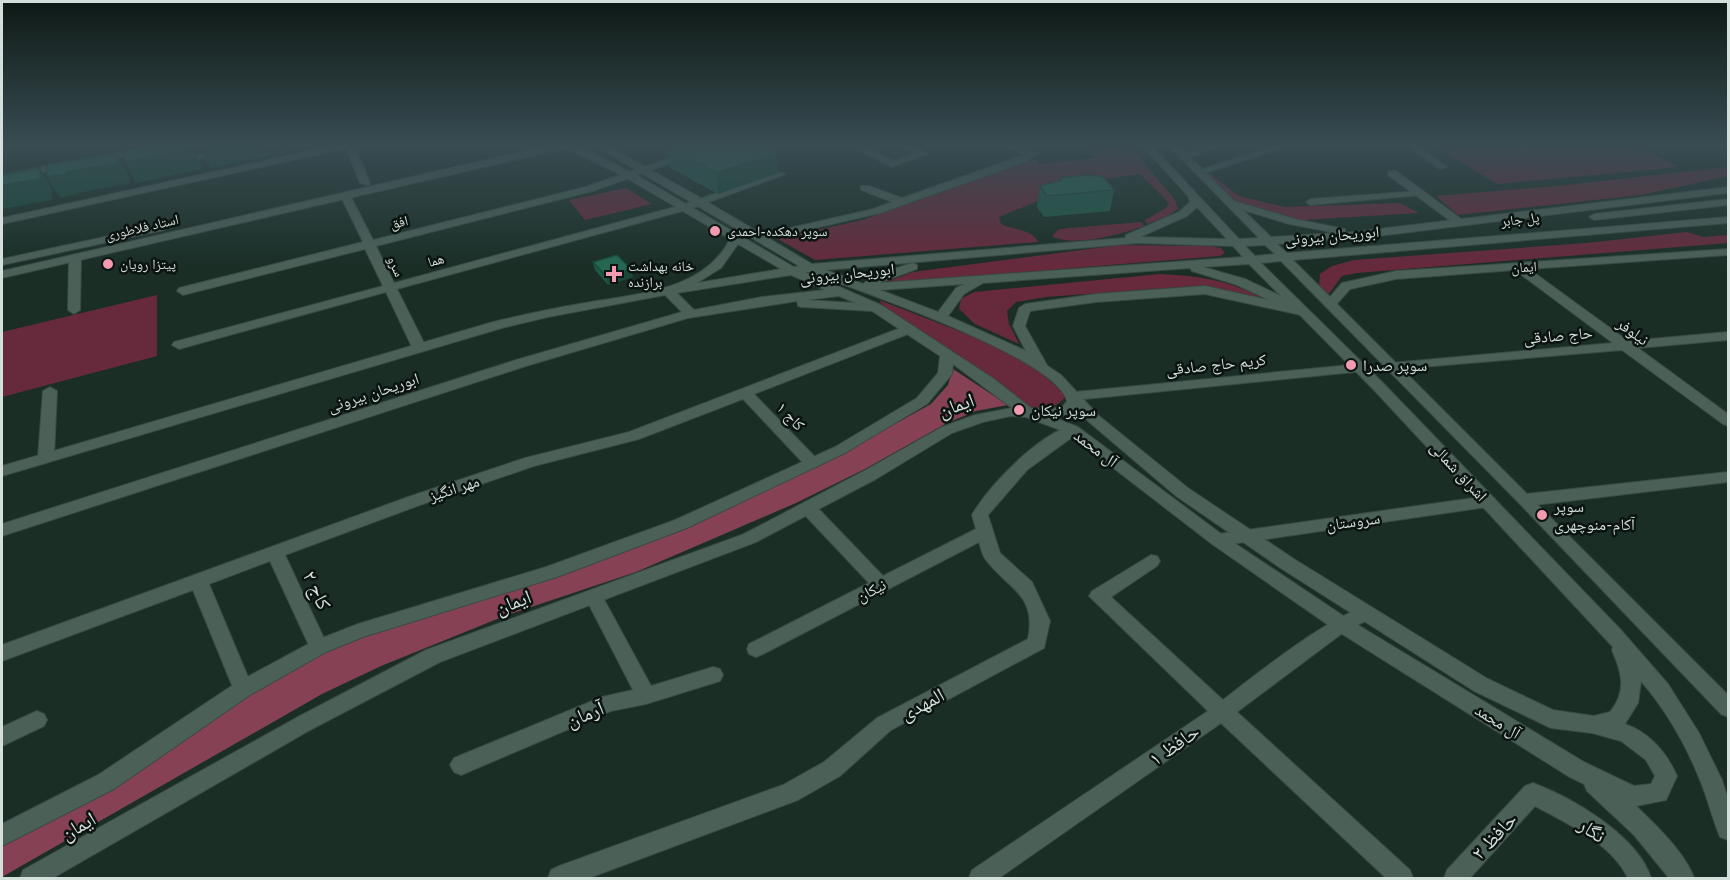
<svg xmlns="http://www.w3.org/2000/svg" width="1730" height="880" font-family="'Varela Round','Noto Naskh Arabic',sans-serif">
<rect width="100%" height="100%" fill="#1a2e26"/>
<g fill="#67293c">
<path d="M1085,144H1128L1175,200L1178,209L1166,217L1147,224L1145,220L1166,208L1169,203L1140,174L1083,182L999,217L1001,224C1013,230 1033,229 1038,242L815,260L778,239L862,220L1036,159L1039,164L1095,158Z"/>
<path d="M1432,144H1632L1679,167L1497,184Z"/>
<path d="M1728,167V176L1641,195L1458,215L1436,196L1558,186Z"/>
<path d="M1208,172L1239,196L1285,207L1400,203L1419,213L1302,220L1241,203L1229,197L1207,176Z"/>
<path d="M626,188L652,204L585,220L569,200Z"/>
<path d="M1141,222L1144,226C1122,234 1072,248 1052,236L1059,229Z"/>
<path d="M1687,232L1703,237L1728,235V243L1357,273L1342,276L1328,295L1319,286L1320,274L1332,266L1354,260L1586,243Z"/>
<path d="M1120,245L1209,246L1221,248L1225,253L1220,256L881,284L913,272Z"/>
<path d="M1160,274C1203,276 1231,281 1268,301L1242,293L1195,286L1046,297L1016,302L1007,311L1009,324L1019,344L975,324L959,309L961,299L974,292Z"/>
<path d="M157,295V356L2,397V332Z"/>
<path d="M879,300L982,340L1025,360L1067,395C1057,409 1045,409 1029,407L955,353L884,307Z"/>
</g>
<path fill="#874155" d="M953,369L1008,405L976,411L947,423L865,469L796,503L636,572L507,615L381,666L322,694L2,877V842L107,787L245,693L338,645L390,626L483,600L560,575L683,528L824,463L931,404L948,385Z"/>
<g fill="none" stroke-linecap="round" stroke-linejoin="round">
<defs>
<g id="service">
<path d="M1405,144H1415L1447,167L1440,169Z"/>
<path d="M1419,191H1422V195L1310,205L1306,202L1310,199Z"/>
</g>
<g id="minor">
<path d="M157,144H177L99,162L94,159Z"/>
<path d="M247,144H267L178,164L173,161Z"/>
<path d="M341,144H360L357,151L370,183L369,185L360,183L347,151L348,148L2,224V218Z"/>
<path d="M762,144H780L763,150L758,147Z"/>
<path d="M858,144H872L868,147L893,161L914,153L900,144H912L927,154L892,167L857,149L855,147Z"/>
<path d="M1004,144H1017L1036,154L1028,161L880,213L759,241L753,238L755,236L873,209L892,202L861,190V186H869L902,198L1024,155Z"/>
<path d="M1210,144H1224L1186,159L1178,157Z"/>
<path d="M1279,144H1294L1202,174L1193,172Z"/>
<path d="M685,153L693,155L593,191L376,246L394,283L682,205L777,172L786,174L690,209L397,289L426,347L424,350H414L412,347L386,292L179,349L172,345L174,342L383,286L365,249L183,295L177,291L179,288L363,242L341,197L342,195L351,197L373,240L585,187Z"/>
<path d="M66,162L69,163V167L2,181V175Z"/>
<path d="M1388,171H1396L1464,221V225H1456L1388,175Z"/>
<path d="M1728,249V255L1529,269L1628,341L1728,332V340L1638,348L1728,414V426L1723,424L1622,350L1386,370L1384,367L1386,364L1391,363L1613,343L1515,270L1396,279L1350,289L1334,307H1326L1324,304L1342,283L1396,271Z"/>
<path d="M75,254L81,257L80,310L74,314L68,310L69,257Z"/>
<path d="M1205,286L1301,307L1307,311L1301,315L1205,294L1096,302L1030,311L1025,326L1048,367L1041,371L1034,367L1013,326L1019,308L1025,304L1096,294Z"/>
<path d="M908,325L913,326L914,329L913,332L754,394L817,459L820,463L817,467H807L743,399L639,439L534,466L420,505L285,555L328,647L326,652L319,655L312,652L270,561L209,584L253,689L250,695L243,697L236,695L193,590L2,661V645L408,497L525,458L629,432Z"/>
<path d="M1360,364L1365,365L1367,368L1365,371L1075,400L1068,396L1075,392Z"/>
<path d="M50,387L57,391L54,457L46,462L38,457L43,391Z"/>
<path d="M1073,425L1080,430L1078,433L1027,470L988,515L1000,553L1032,582L1050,621L1044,648L891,730L840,776L798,800L589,878H548L551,870L559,866L783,785L824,762L877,718L1028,639C1037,594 1008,589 986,560C982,555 981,548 979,542L763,654L756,657L749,654L747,649L749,644L869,583L802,512L800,508L802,504H814L883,576L976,529L972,515C989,485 1039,434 1073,425Z"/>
<path d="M1728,472V482L1526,506L1520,504L1518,500L1520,496L1526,494Z"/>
<path d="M1488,496L1494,498L1496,502L1494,506L1218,546L1212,544L1210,540L1212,536L1218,534Z"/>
<path d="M1151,555L1157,556L1160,561L1157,566L1111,597L1223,700C1248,681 1348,600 1373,608L1376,613L1373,618L1348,629L1237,712L1410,870L1413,878H1386L1221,723L999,878H969L972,870L1208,711L1089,596L1092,591Z"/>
<path d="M594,590L600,592L651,686L713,667L720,669L723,675L720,681L646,704L611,711L468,772L461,775L454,772L450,765L454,758L602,697L633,690L585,597L588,592Z"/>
<path d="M37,711L44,714L47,720L44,726L2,746V727Z"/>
<path d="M1533,783C1573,798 1638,836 1651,878H1628C1611,843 1568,824 1535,806L1470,878H1444L1447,870L1525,786Z"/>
</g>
<g id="secondary">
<path d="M555,144H574L633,173L794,267L799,266L592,144H604L694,194L812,264L1125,238L1126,235L1179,212L1190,202L1188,196L1141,144H1150L1239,239L1259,238L1167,144H1177L1234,201L1295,219L1345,229V233L1728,187V193L1362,238L1277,244L1287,253L1728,217V223L1293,260L1728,695V717L1721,714L1520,504L1281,261L1261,263L1384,384L1620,629L1668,684L1699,733L1722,780L1728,799V840L1720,837C1712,818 1708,799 1700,780C1686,745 1666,710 1641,681L1638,703L1625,724C1650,733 1666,752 1677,776L1666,800L1636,806C1655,824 1686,854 1694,878H1669L1634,835L1587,791L1584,784L1568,776L1334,629L1212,544L1068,433L1026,417L1011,416L983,422L952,433L876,479L756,542L440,662L310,730L53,878H20L23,870L296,718L426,650L744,534L864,471L942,427L975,415L1012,408L953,364L952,374L927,404L845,453L687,528L557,577L363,637L326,652L250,695L114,789L2,846V824L98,775L236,683L312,642L358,624L546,567L675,520L835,447L917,398L938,373L940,356L872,311L802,307L798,306L797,301L688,318L526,366L2,536V524L516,360L682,312L665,295L548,317L502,328L2,476V466L493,322C522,315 550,309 579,304C631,294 703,293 730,239L625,177L566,148L2,278V271ZM1197,207L1227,239L1140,237L1187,216ZM1243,210L1289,224L1336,233L1271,237ZM1138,243L1233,246L1243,257L879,283L917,269V265L913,263L876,274L863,284L826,270ZM738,244L781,269L697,283L721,268ZM1265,245L1275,254L1255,256L1245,246ZM1249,264L1281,296L1245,279L1203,267ZM1190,268L1192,271L1237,285L1286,308H1293L1374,390L1613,647L1612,650C1622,673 1627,691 1610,712L1594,716L1553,710L1488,679L1294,559L1188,488L1099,416L1061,375L1024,350L948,316L964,294L983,283ZM805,272H809C856,290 1055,356 1067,401L1063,406L1051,409L1031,408L994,379L881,305ZM791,275L825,290L762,297L694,310L677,293ZM965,284L956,288L938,312L880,290ZM839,296L856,303L806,300ZM1076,408L1089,422L1176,496L1282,569L1474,691L1551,728L1592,733L1621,741L1646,760L1655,776L1651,784L1634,786L1584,762L1348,619L1224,536L1078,427L1055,418L1073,412Z"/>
<path d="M1728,199V205L1594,220L1589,217L1594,214Z"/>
<path d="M160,225L164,226V230L2,265V259Z"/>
</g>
</defs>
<use href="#service" stroke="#394a44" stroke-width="2"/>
<use href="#minor" stroke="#394a44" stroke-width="2"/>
<use href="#secondary" stroke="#394a44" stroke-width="2"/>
<use href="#service" fill="#4b6158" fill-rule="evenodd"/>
<use href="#minor" fill="#4b6158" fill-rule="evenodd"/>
<use href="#secondary" fill="#4b6158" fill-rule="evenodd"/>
</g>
<g fill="#1e5947">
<path d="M667,146L777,153L778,173L718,194L669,167Z"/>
<path d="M1060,178L1114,190L1110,211L1044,217L1037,207L1040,186L1060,181Z"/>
<path d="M593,262L633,277L608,285L595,270Z"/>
</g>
<g fill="#184939">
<path d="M192,144L202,169L136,183L125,162Z"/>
<path d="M220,144H268L273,155L210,168L201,148Z"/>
<path d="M276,144H325L280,154Z"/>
<path d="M117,153L128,173L130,183L78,193V194L60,198L47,177L66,172Z"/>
<path d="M777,153L778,173L718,194L716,173Z"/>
<path d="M40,168L52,189V200L2,209V185Z"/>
<path d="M631,269L633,277L608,285L606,276Z"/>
</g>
<g fill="#236852" stroke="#184939" stroke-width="1.5">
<path d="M159,144H191L193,148L125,162L123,151Z"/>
<path d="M199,144H220L201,148Z"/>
<path d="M672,144H762L777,153L716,173L667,146Z"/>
<path d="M117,153L119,163L66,172V174L47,177V165Z"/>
<path d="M40,168V179L2,185V175Z"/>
<path d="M1085,175L1102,176L1114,190L1047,196L1040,186L1062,180L1060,178Z"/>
<path d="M617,255L631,269L606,276L593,262Z"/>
</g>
<linearGradient id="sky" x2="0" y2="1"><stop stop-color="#0e1915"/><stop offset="0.54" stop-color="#384c52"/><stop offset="1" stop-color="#384c52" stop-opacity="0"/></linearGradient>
<rect width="1730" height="268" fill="url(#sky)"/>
<g fill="#f29ab0" stroke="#0b1410" stroke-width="2">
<circle cx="715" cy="231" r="6"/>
<circle cx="108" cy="264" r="6"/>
<path d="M611 265h6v6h6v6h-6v6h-6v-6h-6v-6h6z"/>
<circle cx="1351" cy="365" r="6"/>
<circle cx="1019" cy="410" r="6"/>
<circle cx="1542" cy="515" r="6"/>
</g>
<g text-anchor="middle" stroke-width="5" stroke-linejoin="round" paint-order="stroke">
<g font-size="14" fill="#d3dfda" stroke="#0b1410">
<text transform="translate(1520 219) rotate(-7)" y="5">پل جابر</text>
<text transform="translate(399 222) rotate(-14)" y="5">افق</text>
<text transform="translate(142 227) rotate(-13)" y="5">استاد فلاطوری</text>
<text transform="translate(436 260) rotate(-15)" y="5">هما</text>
<text transform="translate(396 266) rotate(65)" y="5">سرو</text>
<text transform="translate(1524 267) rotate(-4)" y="5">ایمان</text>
</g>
<g font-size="14" fill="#d3dfda" stroke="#0b1410" text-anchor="start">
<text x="727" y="236">سوپر دهکده-احمدی</text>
<text x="120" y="269">پیتزا رویان</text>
<text x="628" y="271">خانه بهداشت<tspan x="628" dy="16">برازنده</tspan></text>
</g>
<g font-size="16" fill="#d3dfda" stroke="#0b1410">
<text transform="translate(1332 235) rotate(-5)" y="6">ابوریحان بیرونی</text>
<text transform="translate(847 273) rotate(-6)" y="6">ابوریحان بیرونی</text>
<text transform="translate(1633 331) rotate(36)" y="6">نیلوفر</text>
<text transform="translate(1558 335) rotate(-5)" y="6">حاج صادقی</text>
<text transform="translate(1216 364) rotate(-6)" y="6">کریم حاج صادقی</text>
<text transform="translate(373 392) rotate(-18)" y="6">ابوریحان بیرونی</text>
<text transform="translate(791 416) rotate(46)" y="6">کاج ۱</text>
<text transform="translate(1096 448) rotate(37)" y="6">آل محمد</text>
<text transform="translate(1459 471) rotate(47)" y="6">اشراق شمالی</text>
<text transform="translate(454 488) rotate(-18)" y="6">مهر انگیز</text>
<text transform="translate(1353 521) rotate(-8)" y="6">سروستان</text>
<text transform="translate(871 590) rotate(-27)" y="6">نیکان</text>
<text transform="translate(1498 721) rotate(32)" y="6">آل محمد</text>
</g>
<g font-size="16" fill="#d3dfda" stroke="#0b1410" text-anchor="start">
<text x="1363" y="371">سوپر صدرا</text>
<text x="1031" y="416">سوپر نیکان</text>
<text x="1554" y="512">سوپر<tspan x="1554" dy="18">آکام-منوچهری</tspan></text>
</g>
<g font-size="20" fill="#d3dfda" stroke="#0b1410">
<text transform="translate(956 405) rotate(-20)" y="7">ایمان</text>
<text transform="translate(317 590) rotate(65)" y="7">کاج ۲</text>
<text transform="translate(513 602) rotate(-21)" y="7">ایمان</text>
<text transform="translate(922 704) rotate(-28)" y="7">المهدی</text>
<text transform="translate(585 714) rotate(-22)" y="7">آرمان</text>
<text transform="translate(1174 745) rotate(-35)" y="7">حافظ ۱</text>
<text transform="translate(78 826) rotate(-30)" y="7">ایمان</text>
<text transform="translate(1592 830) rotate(34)" y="7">نگار</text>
<text transform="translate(1494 836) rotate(-47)" y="7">حافظ ۲</text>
</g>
</g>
<rect width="1730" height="880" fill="none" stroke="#d3dfda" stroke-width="6"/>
</svg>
